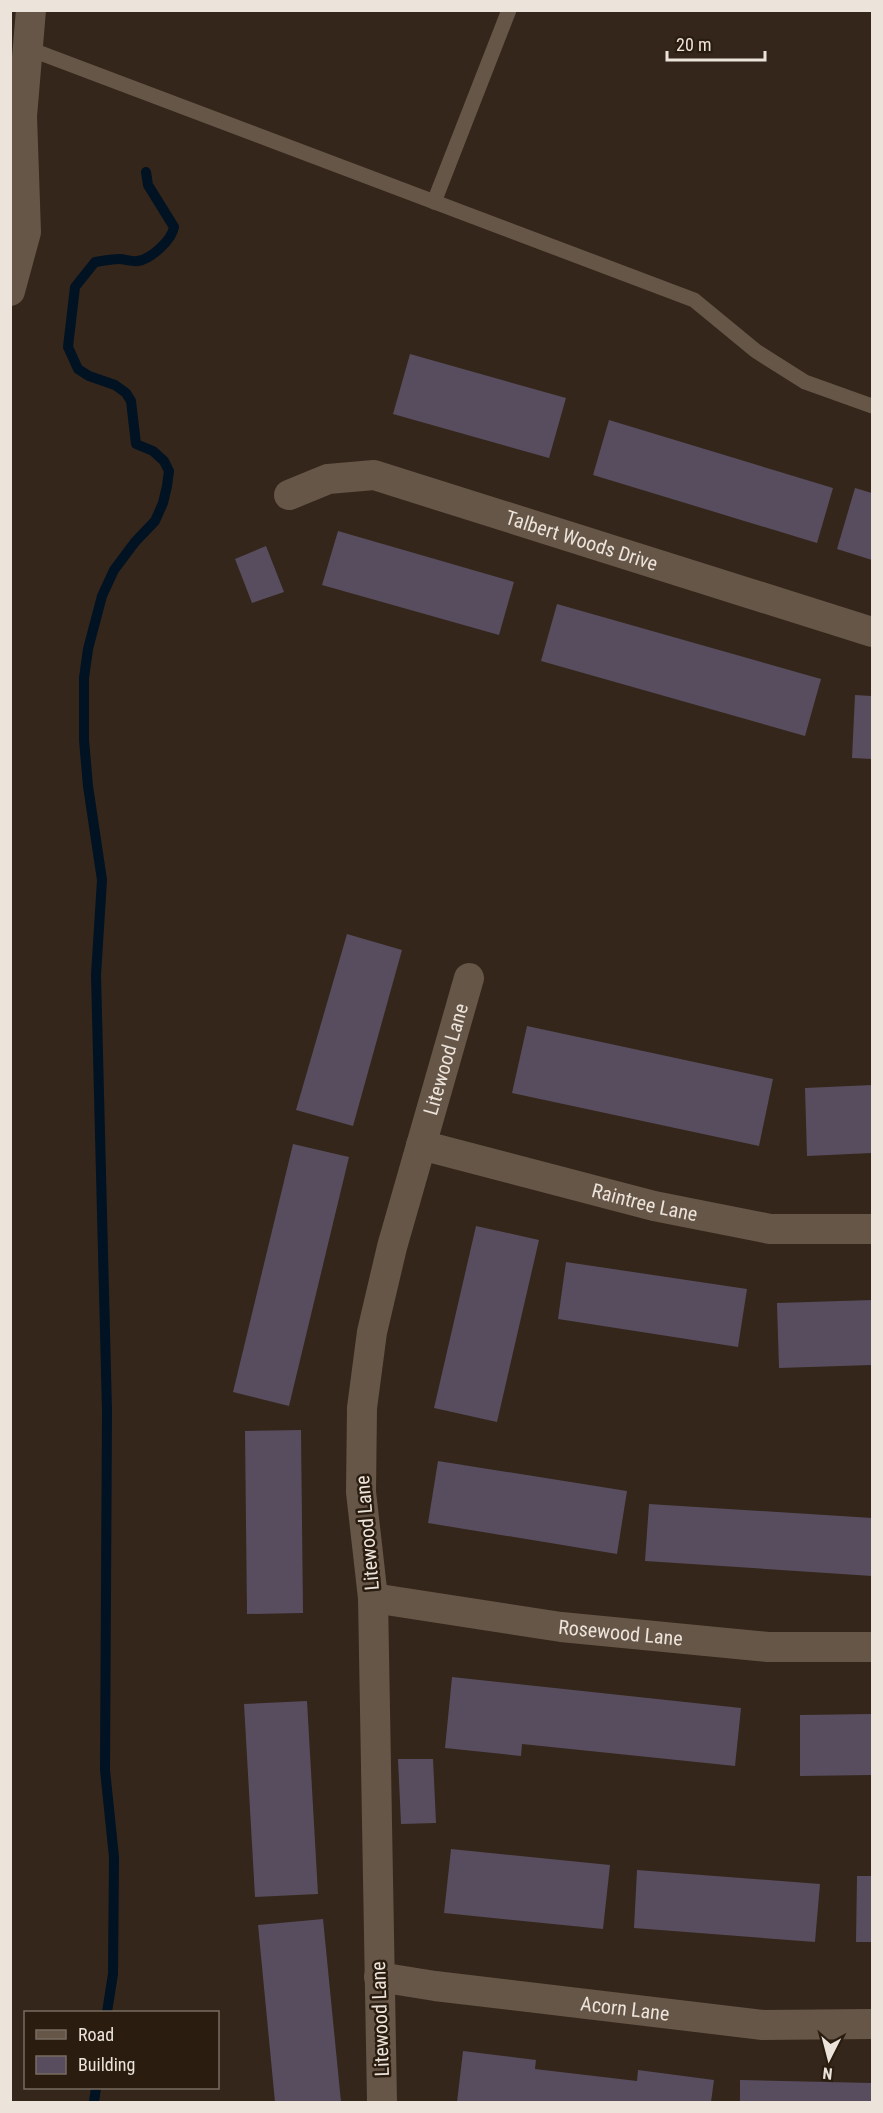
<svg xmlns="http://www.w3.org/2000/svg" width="883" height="2113" font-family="'Roboto Condensed',sans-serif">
<rect width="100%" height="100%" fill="#34261a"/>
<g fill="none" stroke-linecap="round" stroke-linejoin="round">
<g stroke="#011223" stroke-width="10">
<path d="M107,2012L113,1974L114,1857L105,1770L107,1411L96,975L102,880L88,786L84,740V678L88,649L102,596L114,570L135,542L155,521L163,503L167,486L169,471L164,461L153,451L136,444L131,401L126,393L115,385L89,376L78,369L68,347L75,287L95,262C103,261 111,259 119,259C125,259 132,262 138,261C151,259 172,240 174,227L148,185L146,172"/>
<path d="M94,2102L96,2088"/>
</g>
</g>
<g fill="#574d5e">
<path d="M410,354L566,398L549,458L393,414Z"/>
<path d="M609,420L833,488L817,543L593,475Z"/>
<path d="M855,488L872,493V560L837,549Z"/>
<path d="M338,531L514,582L499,635L322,585Z"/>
<path d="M266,546L284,592L252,603L235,559Z"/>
<path d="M557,604L821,679L805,736L541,661Z"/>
<path d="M855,695L872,696V759L852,758Z"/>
<path d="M347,934L402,950L353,1126L296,1110Z"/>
<path d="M527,1026L773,1079L759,1146L512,1093Z"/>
<path d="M872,1085V1153L807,1156L805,1088Z"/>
<path d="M293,1144L349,1157L289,1406L233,1392Z"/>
<path d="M476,1226L539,1240L497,1422L434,1408Z"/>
<path d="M566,1262L747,1289L738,1347L558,1319Z"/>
<path d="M872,1300V1365L779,1368L777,1303Z"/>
<path d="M301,1430L303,1613L247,1614L245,1431Z"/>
<path d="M438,1461L627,1491L617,1554L428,1523Z"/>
<path d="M649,1504L872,1518V1576L645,1561Z"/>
<path d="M452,1677L741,1708L735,1766L522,1744L521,1756L445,1748Z"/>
<path d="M307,1701L318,1894L255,1897L244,1704Z"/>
<path d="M872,1714V1775L800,1776V1715Z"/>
<path d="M398,1759H433L436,1823L401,1824Z"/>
<path d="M451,1849L610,1865L603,1929L444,1913Z"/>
<path d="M637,1870L820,1884L815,1942L634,1928Z"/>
<path d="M857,1876H872V1942H856Z"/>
<path d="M323,1919L341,2102H275L258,1925Z"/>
<path d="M463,2051L536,2060L535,2069L637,2081L638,2070L714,2080L711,2102H457Z"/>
<path d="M740,2080L872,2083V2102H740Z"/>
</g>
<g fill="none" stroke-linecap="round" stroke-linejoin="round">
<g stroke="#665648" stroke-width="15">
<path d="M27,48L694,300L756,351L805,382L872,406"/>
<path d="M434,202L509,10"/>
</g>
<g stroke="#665648" stroke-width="30">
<path d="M10,291L26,232L22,116L31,10"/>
<path id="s1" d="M289,495L328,479L374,475L872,632"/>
<path id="s2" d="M421,1145L654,1206L770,1229H872"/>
<path id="s3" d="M373,1598L561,1627L768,1647H872"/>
<path id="s4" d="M379,1977L435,1986L763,2025L872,2024"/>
<path id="s5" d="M382,2102L373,1598L361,1492L362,1408L372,1332L392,1247L469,978"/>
</g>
</g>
<g text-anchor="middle" stroke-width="5" stroke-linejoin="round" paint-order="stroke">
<g font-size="20" fill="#ece3da" stroke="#2a1d10">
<text dy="7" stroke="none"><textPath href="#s1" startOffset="306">Talbert Woods Drive</textPath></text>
<text dy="7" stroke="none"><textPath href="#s5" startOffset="1054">Litewood Lane</textPath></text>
<text dy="7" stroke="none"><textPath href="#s2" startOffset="231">Raintree Lane</textPath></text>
<text transform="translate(367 1533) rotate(-95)" y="7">Litewood Lane</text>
<text dy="7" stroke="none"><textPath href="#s3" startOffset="250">Rosewood Lane</textPath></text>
<text dy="7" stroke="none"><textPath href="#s4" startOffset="248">Acorn Lane</textPath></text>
<text transform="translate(380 2019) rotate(-92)" y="7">Litewood Lane</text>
</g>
</g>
<rect width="883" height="2113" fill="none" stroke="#ece3da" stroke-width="24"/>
<rect x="24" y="2011" width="195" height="78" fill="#2a1d10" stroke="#786c61" stroke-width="1.5"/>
<rect x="36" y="2030" width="30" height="9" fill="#665648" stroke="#786c61" stroke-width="1.5"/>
<text x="78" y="2041" font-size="18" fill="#ece3da">Road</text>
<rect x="36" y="2056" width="30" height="18" fill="#574d5e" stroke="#786c61" stroke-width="1.5"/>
<text x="78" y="2071" font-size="18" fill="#ece3da">Building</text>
<g transform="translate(829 2059) rotate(186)" stroke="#2a1d10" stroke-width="4.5" paint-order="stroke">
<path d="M0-4.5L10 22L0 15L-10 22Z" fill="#ece3da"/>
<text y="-9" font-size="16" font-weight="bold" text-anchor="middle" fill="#ece3da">N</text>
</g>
<path d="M667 51v9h98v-9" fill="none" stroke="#ece3da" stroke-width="3"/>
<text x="676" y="51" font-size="18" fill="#ece3da" stroke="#2a1d10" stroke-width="4.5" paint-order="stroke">20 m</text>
</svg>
